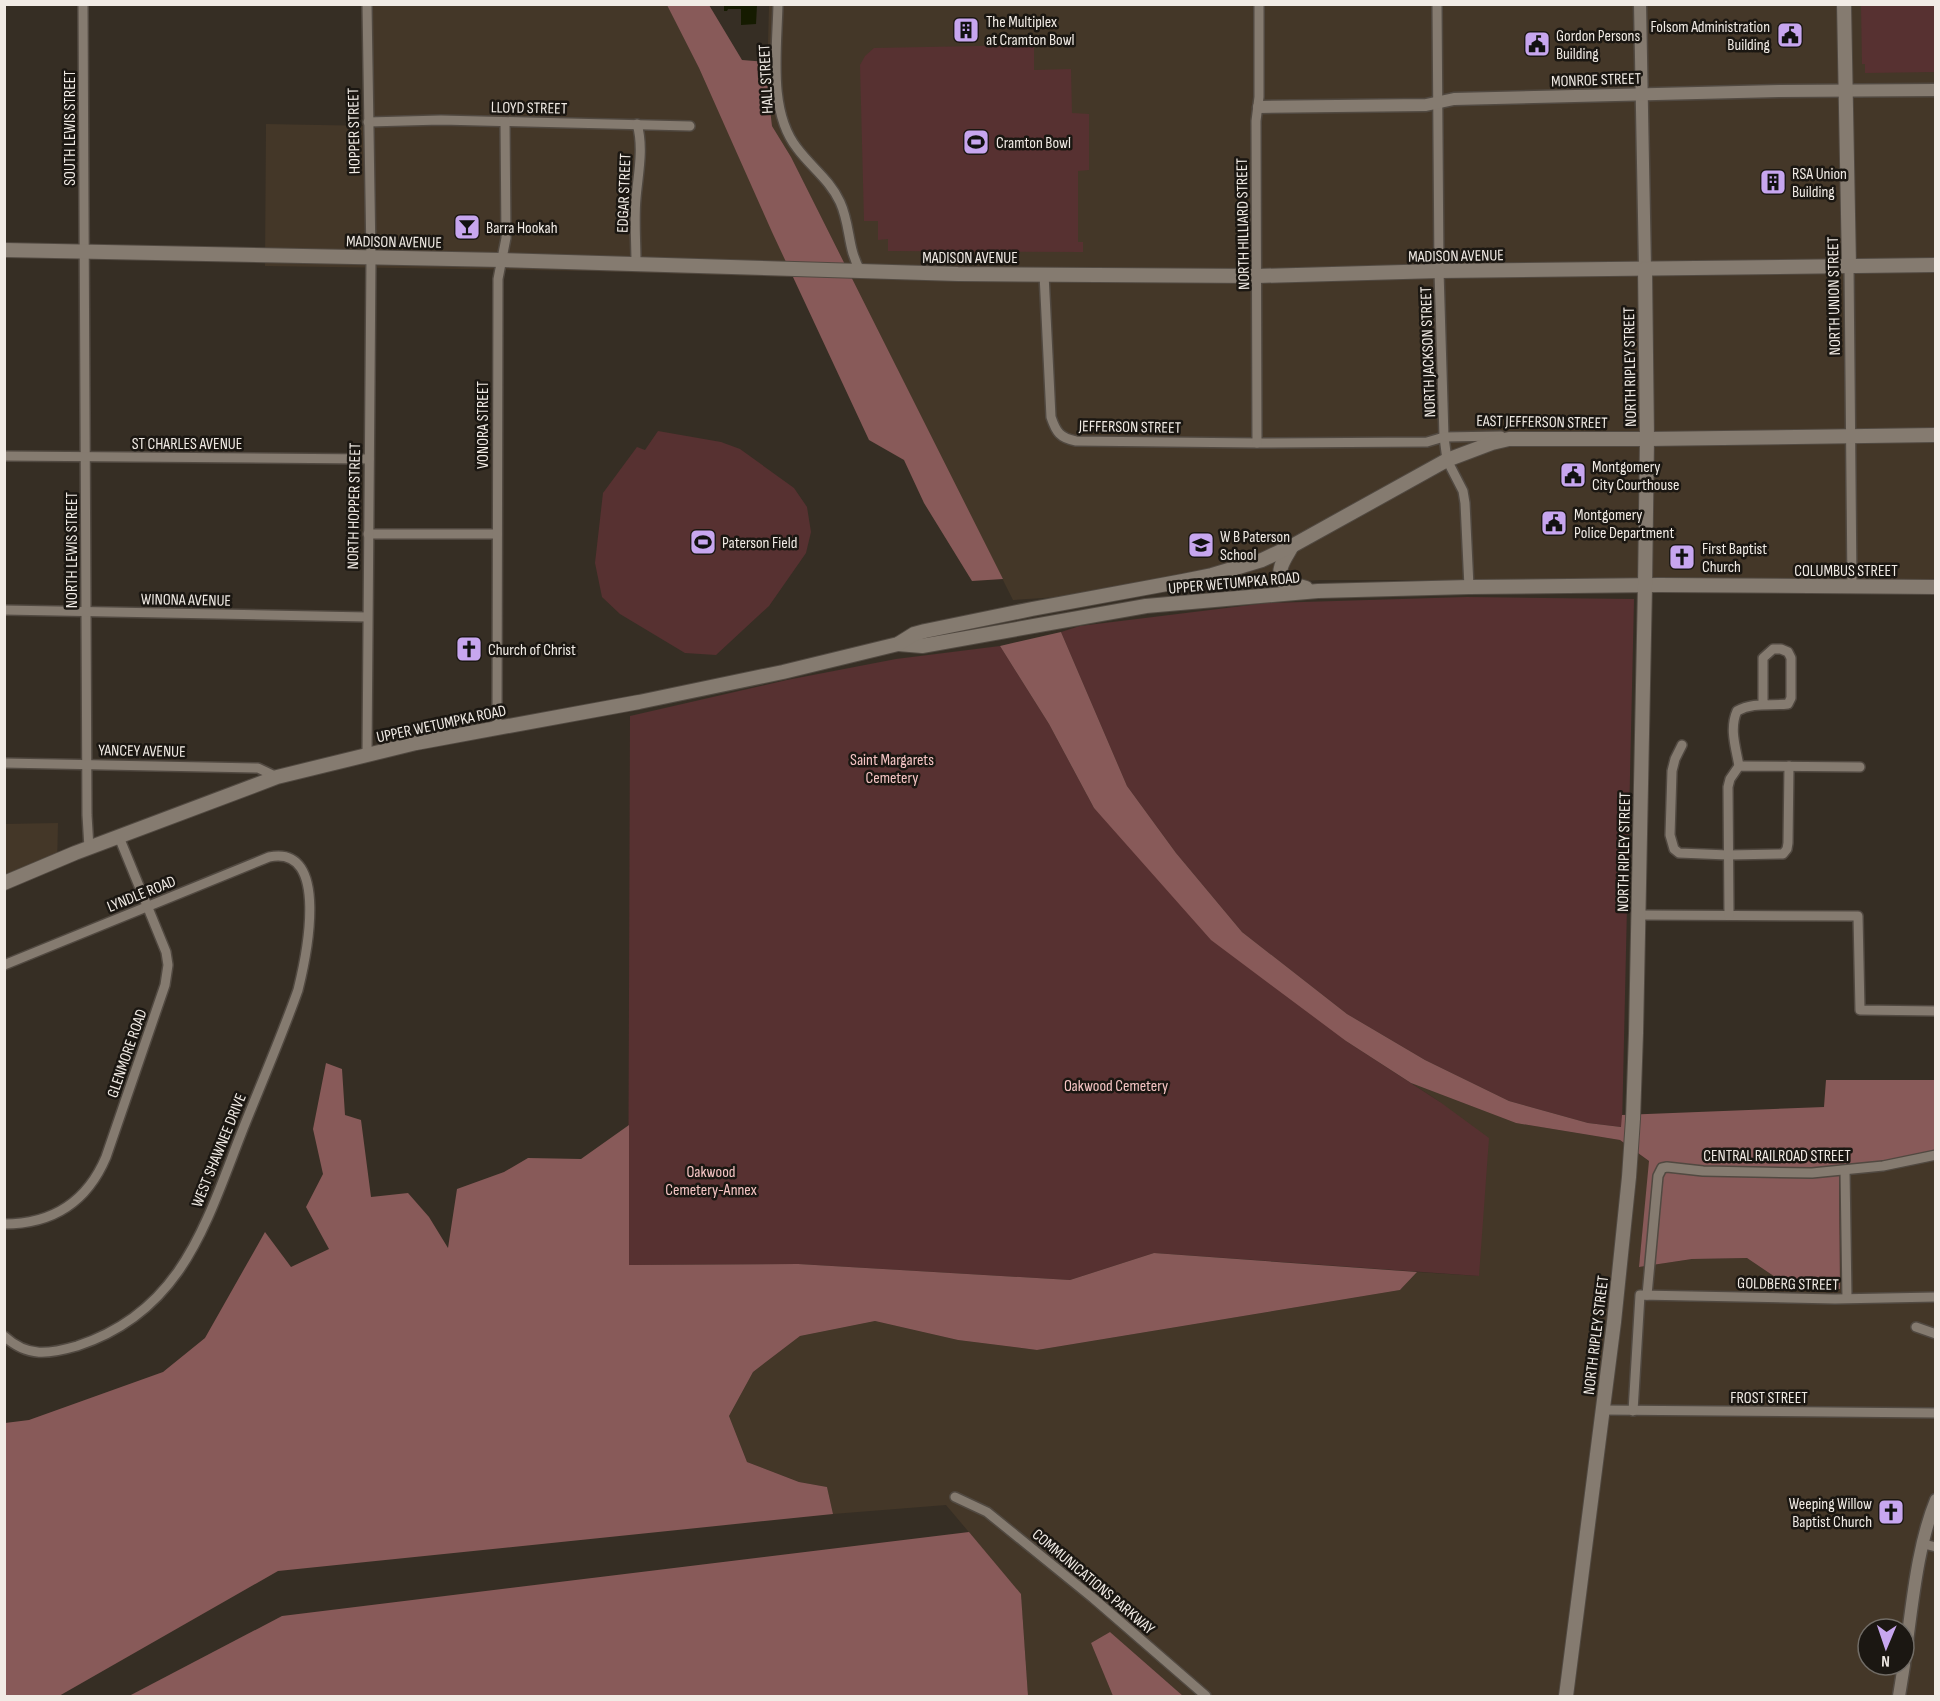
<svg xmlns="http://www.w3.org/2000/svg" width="1940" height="1701" font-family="'Sofia Sans Condensed',sans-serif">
<rect width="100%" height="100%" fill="#362e24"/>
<g fill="#443728" fill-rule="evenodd">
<path d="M667,4L699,68L793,277L587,271L265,266L266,124L373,126V5Z"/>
<path d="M769,5H1935V582L1634,580H1320L1013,600L791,157L772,126L767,82Z"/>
<path d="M58,823L57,866L5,888L4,824Z"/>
<path d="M1411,1083L1516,1123L1620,1140L1650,1162L1639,1267L1692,1259L1747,1258L1787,1285L1840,1288L1839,1166L1935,1153V1696H1183L1110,1632L1091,1643L1113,1696H1028L1021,1594L946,1505L833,1514L827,1487L799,1482L747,1462L729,1416L753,1372L800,1336L875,1321L958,1340L1037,1350L1400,1290L1417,1272L1479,1276L1440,1102ZM1868,1629H1904V1665H1868Z"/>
</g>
<g fill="#573131">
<path d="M1861,5H1935V72L1865,73V64H1862Z"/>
<path d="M1034,45V70L1071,69L1072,113L1089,114V170L1078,171V242H1083V252L888,251V239L878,240V221H864L860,65L865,56L874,48Z"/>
<path d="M658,431L721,442L740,449L794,488L807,507L811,532L806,553L769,606L716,655L685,653L620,614L602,597L595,563L603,493L637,447L645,450Z"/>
<path d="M1467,597L1634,599L1622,1127L1588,1123L1509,1101L1425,1060L1347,1014L1242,932L1176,853L1127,786L1061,632L1080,626L1267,603Z"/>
<path d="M1000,646L1049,724L1094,808L1346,1041L1440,1102L1489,1138L1479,1276L1154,1253L1070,1280L798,1264L628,1265L630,716L787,680L896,659Z"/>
</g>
<g fill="#885a59">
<path d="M667,5H709L742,60L768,62L767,82L772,126L791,157L1003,579L972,581L924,503L904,460L869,440L772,232L699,68Z"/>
<path d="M1061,632L1127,786L1176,853L1242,932L1347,1014L1425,1060L1509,1101L1588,1123L1621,1127L1622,1115L1824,1107L1826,1080H1935V1153L1839,1167L1840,1289L1787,1285L1747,1258L1692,1259L1639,1267L1649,1161L1620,1140L1516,1123L1411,1083L1346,1041L1211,940L1094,808L1049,724L1000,646Z"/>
<path d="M326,1063L342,1069L345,1115L361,1120L371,1197L408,1193L429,1217L448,1248L457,1189L504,1172L528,1158L581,1159L629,1125V1265L798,1264L1070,1280L1154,1253L1417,1272L1400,1290L1037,1350L958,1340L875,1321L800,1336L753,1372L729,1416L747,1462L799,1482L827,1487L833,1514L278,1571L59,1696H5V1423L29,1420L163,1372L205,1338L265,1232L291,1267L329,1249L306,1207L323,1174L313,1129Z"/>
<path d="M969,1532L1021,1594L1028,1696H129L282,1616Z"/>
<path d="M1110,1632L1183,1696H1113L1091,1643Z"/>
</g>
<path fill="#151b00" d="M724,5H757L756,24L741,25V9H728L727,11H724Z"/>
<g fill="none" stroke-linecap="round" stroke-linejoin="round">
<defs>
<g id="minor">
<path d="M83,4L87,815L89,848"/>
<path d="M778,4C777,50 768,111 797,148C811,167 830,180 840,202C851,226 847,249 861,272"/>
<path d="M1437,4L1439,271L1444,437L1447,460L1463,491L1465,503L1469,587"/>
<path d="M368,122L441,120L690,126"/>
<path d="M636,263C636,242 634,219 636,198C638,174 644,148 637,124"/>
<path d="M1849,266L1852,587"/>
<path d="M1044,274L1051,417C1056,432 1060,438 1076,441L1257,443L1427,442L1444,437L1501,436"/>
<path d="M1257,443L1256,121L1259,97V4"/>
<path d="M4,456L369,459"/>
<path d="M368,534H497"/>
<path d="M4,610L367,617"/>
<path d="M497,728L498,279L506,238L505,122"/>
<path d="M1682,745L1675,759L1672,771L1670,835L1674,849L1679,853L1728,855L1783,854L1787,849L1788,843L1789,766"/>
<path d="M367,755L371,258L367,4"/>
<path d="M4,763L258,768L277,777"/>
<path d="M1739,766C1736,748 1729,729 1737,711C1753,702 1771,706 1788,704L1791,698V658L1788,652L1781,649H1773L1763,658V705"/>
<path d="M1638,915L1858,916L1860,1010L1936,1011"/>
<path d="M1729,915L1728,787L1730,779L1739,766L1860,767"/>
<path d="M4,965L269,857C331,844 306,958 298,990C281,1038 260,1086 241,1134C205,1226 181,1312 77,1346C49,1354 28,1358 4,1336"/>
<path d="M1845,1171L1847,1298"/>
<path d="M4,1224C53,1224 87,1202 106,1157L165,985L168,965L166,952L119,837"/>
<path d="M1647,1295L1658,1176L1662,1168L1667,1167L1703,1171L1812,1173L1883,1166L1936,1155"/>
<path d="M1916,1327L1936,1334"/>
<path d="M1602,1410L1936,1413"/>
<path d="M1633,1411L1640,1295L1835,1299L1936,1297"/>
<path d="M955,1497L987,1512L1093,1598L1206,1696"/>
<path d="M1924,1544L1936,1547"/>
</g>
<g id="tertiary">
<path d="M1640,4L1645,269"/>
<path d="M1259,107L1426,105L1454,99L1779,91L1936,90"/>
<path d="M1904,1663C1912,1610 1916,1549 1936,1500"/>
<path d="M1899,1696L1904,1665"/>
</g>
<g id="secondary">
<path d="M1844,4L1849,266"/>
<path d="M4,250L502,260L958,274L1257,276L1439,271L1936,265"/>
<path d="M1292,546C1286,557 1276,569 1282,581L1306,588"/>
<path d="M898,644L922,646L1146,606L1318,591L1469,587L1659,585L1936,587"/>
<path d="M4,883L75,853L277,777L416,743L639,702L783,672L898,644L914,634L925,631L1032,609L1183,581L1212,575L1262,560L1292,546L1447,460L1492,443L1509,439H1647L1936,435"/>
<path d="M1566,1696L1614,1322L1629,1177L1633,1119L1636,1033L1645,586L1647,439L1645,269"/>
</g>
</defs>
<use href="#minor" stroke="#514941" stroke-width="12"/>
<use href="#tertiary" stroke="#514941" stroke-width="15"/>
<use href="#secondary" stroke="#514941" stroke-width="16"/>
<use href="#minor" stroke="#857b70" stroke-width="9"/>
<use href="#tertiary" stroke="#857b70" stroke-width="12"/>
<use href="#secondary" stroke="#857b70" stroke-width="14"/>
</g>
<defs>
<symbol id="building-square" viewBox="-11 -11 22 22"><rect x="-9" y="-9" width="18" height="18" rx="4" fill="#c7a6ef" stroke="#1b1712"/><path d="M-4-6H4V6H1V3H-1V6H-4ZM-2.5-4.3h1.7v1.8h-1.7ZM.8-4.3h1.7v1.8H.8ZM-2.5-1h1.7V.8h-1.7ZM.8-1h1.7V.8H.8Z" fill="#111"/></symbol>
<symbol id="civic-square" viewBox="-11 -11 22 22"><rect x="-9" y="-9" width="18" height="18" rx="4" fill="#c7a6ef" stroke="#1b1712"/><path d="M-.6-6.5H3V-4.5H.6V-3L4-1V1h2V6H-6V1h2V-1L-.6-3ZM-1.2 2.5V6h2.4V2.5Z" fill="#111"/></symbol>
<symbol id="stadium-square" viewBox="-11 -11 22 22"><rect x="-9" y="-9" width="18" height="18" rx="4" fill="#c7a6ef" stroke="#1b1712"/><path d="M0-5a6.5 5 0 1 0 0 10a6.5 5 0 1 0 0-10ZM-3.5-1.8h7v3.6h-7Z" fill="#111"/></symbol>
<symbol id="bar-square" viewBox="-11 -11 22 22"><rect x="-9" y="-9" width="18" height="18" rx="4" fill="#c7a6ef" stroke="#1b1712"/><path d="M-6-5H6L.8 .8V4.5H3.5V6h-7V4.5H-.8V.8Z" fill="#111"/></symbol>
<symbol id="school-square" viewBox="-11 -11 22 22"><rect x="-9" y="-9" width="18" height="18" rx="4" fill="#c7a6ef" stroke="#1b1712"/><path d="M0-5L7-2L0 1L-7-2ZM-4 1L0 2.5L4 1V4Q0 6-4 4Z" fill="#111"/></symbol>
<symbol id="church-square" viewBox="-11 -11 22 22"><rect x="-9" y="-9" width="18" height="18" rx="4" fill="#c7a6ef" stroke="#1b1712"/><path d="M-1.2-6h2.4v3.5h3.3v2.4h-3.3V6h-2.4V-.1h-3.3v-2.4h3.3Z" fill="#111"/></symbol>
</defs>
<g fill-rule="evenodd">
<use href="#building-square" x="951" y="15" width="30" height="30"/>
<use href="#civic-square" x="1775" y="20" width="30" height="30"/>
<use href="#civic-square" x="1522" y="29" width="30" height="30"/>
<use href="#stadium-square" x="961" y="127" width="30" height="30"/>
<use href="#building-square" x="1758" y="167" width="30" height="30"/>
<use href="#bar-square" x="452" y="212" width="30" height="30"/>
<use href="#civic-square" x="1558" y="460" width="30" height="30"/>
<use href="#civic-square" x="1539" y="508" width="30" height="30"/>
<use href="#stadium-square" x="688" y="527" width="30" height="30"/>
<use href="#school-square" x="1186" y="530" width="30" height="30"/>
<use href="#church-square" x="1667" y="542" width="30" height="30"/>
<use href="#church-square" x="454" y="634" width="30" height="30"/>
<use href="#church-square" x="1876" y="1497" width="30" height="30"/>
</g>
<g text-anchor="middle" stroke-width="5" stroke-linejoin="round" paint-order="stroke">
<g font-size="16" fill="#f1ebe5" stroke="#1b1712" text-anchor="start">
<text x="986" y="27">The Multiplex<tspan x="986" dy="18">at Cramton Bowl</tspan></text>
<text x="1770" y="32" text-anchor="end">Folsom Administration<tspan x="1770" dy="18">Building</tspan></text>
<text x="1556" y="41">Gordon Persons<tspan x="1556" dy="18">Building</tspan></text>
<text x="996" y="148">Cramton Bowl</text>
<text x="1792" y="179">RSA Union<tspan x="1792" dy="18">Building</tspan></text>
<text x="486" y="233">Barra Hookah</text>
<text x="1592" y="472">Montgomery<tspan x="1592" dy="18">City Courthouse</tspan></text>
<text x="1574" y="520">Montgomery<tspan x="1574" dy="18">Police Department</tspan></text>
<text x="1220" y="542">W B Paterson<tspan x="1220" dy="18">School</tspan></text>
<text x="722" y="548">Paterson Field</text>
<text x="1702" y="554">First Baptist<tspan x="1702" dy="18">Church</tspan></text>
<text x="488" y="655">Church of Christ</text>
<text x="1872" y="1509" text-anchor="end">Weeping Willow<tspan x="1872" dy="18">Baptist Church</tspan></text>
</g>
<g font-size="16" fill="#f1ebe5" stroke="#1b1712">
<text transform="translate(765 79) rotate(-93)" y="6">HALL STREET</text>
<text transform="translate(1596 79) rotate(-2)" y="6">MONROE STREET</text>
<text transform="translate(529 107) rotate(1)" y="6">LLOYD STREET</text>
<text transform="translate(69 128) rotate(-90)" y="6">SOUTH LEWIS STREET</text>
<text transform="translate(353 131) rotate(-91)" y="6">HOPPER STREET</text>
<text transform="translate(623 193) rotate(-88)" y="6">EDGAR STREET</text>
<text transform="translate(1242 224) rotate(-91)" y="6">NORTH HILLIARD STREET</text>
<text transform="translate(394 241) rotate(1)" y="6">MADISON AVENUE</text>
<text transform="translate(1456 255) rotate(-1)" y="6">MADISON AVENUE</text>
<text x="970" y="263">MADISON AVENUE</text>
<text transform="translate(1833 296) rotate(-91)" y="6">NORTH UNION STREET</text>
<text transform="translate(1427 352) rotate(-92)" y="6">NORTH JACKSON STREET</text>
<text transform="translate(1629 367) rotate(-91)" y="6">NORTH RIPLEY STREET</text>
<text transform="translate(1542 421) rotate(1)" y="6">EAST JEFFERSON STREET</text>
<text transform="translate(482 425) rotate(-90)" y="6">VONORA STREET</text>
<text transform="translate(1130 426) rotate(1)" y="6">JEFFERSON STREET</text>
<text x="187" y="449">ST CHARLES AVENUE</text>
<text transform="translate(353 506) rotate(-89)" y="6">NORTH HOPPER STREET</text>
<text transform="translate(71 550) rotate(-90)" y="6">NORTH LEWIS STREET</text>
<text x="1846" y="576">COLUMBUS STREET</text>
<text transform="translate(1234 582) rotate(-5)" y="6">UPPER WETUMPKA ROAD</text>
<text transform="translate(186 599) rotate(1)" y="6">WINONA AVENUE</text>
<text transform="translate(441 723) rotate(-12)" y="6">UPPER WETUMPKA ROAD</text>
<text transform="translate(142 750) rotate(1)" y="6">YANCEY AVENUE</text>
<text transform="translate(1623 852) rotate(-89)" y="6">NORTH RIPLEY STREET</text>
<text transform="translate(141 893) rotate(-22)" y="6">LYNDLE ROAD</text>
<text transform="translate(126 1053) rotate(-71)" y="6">GLENMORE ROAD</text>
<text transform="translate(218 1150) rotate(-68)" y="6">WEST SHAWNEE DRIVE</text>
<text x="1777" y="1161">CENTRAL RAILROAD STREET</text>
<text transform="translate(1788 1283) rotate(1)" y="6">GOLDBERG STREET</text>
<text transform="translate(1595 1335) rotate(-83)" y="6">NORTH RIPLEY STREET</text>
<text x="1769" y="1403">FROST STREET</text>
<text transform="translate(1094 1581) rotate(40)" y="6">COMMUNICATIONS PARKWAY</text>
</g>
<g font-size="16" fill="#f5c5c4" stroke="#1b1712">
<text x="892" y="765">Saint Margarets<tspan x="892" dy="18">Cemetery</tspan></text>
<text x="1116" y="1091">Oakwood Cemetery</text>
<text x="711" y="1177">Oakwood<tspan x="711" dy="18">Cemetery-Annex</tspan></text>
</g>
</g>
<rect width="1940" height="1701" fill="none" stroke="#f1ebe5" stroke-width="12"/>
<g transform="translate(1886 1647) rotate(182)"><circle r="28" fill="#1b1712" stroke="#716c66" stroke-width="1.5"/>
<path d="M0-4.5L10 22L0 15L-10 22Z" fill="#c7a6ef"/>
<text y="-9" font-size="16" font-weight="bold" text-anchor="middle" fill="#f1ebe5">N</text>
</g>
</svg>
